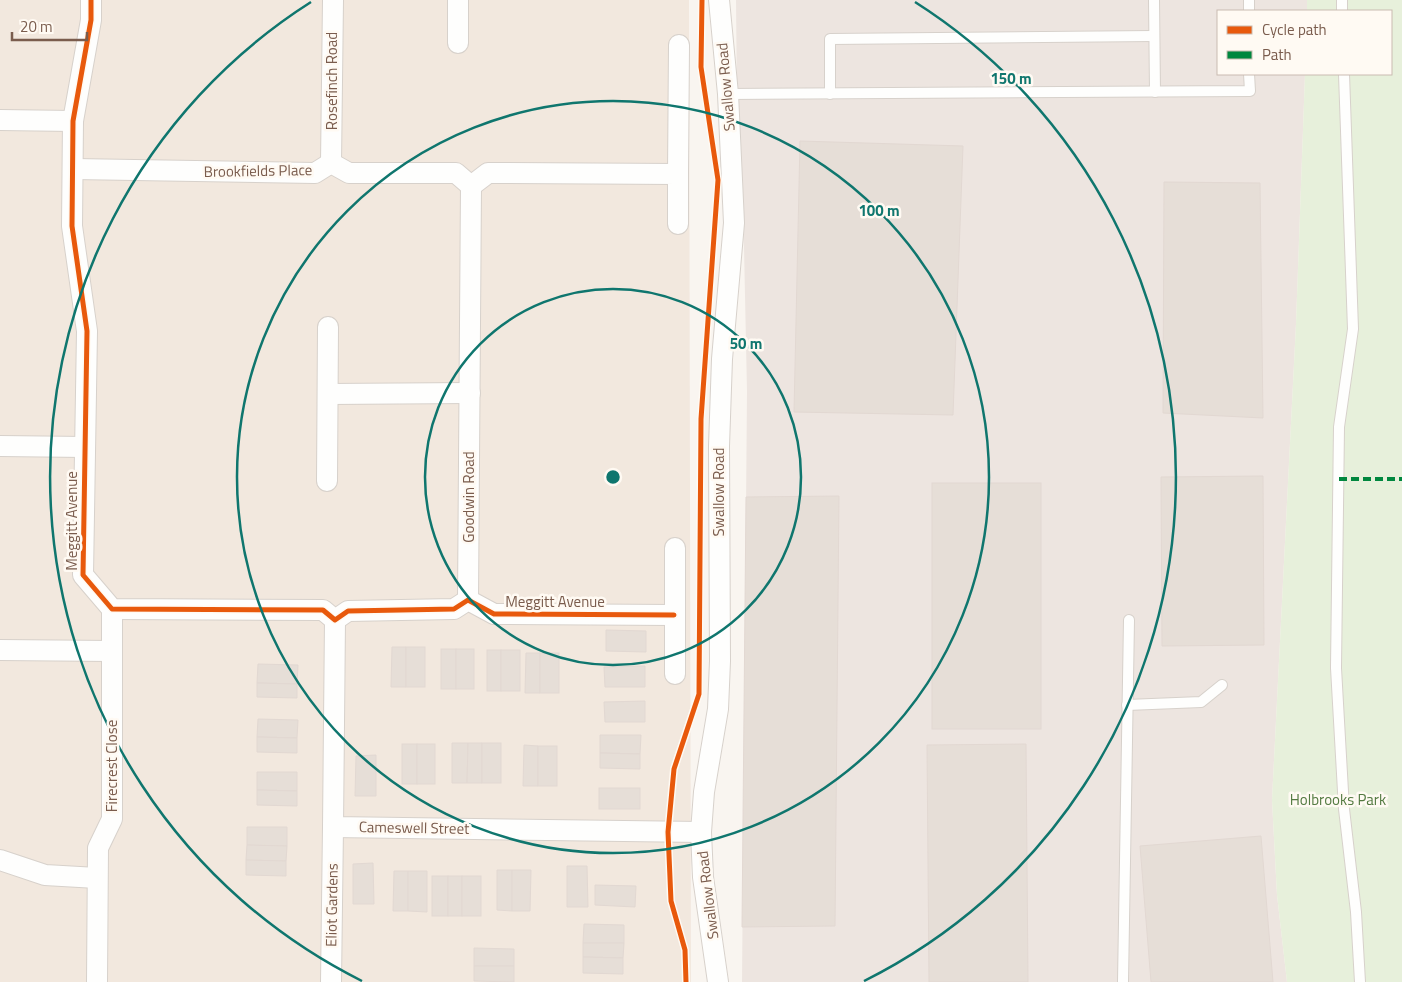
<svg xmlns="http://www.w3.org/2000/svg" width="1402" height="982" font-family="'Titillium Web',sans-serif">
<rect width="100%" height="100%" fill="#f9f5f0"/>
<path fill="#f2e8de" d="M0,0H689L691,982H0Z"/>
<path fill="#ede5e0" d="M736,0H1307V11H1218V74H1305L1296,324L1272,800L1277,895L1287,982H742L747,391L744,247L737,105Z"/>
<path fill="#e7f0db" d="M1307,0H1402V982H1287L1277,895L1272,800L1296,324L1305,74H1391V11H1307Z"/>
<g fill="#e6ded7" stroke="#e2d8d2">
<path d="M800,141L963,146L953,415L794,412Z"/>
<path d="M1164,182L1260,183L1263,418L1163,413Z"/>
<path d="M1263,476L1264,645L1162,646L1161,477Z"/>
<rect x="932" y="483" width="109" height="246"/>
<path d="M839,496L835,926L742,927L746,497Z"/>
<path d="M606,630L646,631V652L606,651Z"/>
<path d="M392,647H406V687H391Z"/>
<rect x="406" y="647" width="19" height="40"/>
<rect x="441" y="649" width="15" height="40"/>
<rect x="456" y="649" width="18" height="40"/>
<rect x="487" y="650" width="14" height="41"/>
<rect x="501" y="650" width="19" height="41"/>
<path d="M526,653H540V693H525Z"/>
<rect x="540" y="653" width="19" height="40"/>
<path d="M258,664L298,665L297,684L257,683Z"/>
<path d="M645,666V687H605L604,667Z"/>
<path d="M257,683L297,684V698L257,697Z"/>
<path d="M645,701V722H605L604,702Z"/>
<path d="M258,719L298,720L297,738L257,737Z"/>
<path d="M600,735H641L640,754L600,753Z"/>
<path d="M257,737L297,738V753L257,752Z"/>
<path d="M452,743H468L467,783H452Z"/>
<path d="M468,743H482V783H467Z"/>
<rect x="482" y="743" width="19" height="40"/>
<rect x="402" y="744" width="15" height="40"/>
<rect x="417" y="744" width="18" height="40"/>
<path d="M1026,744L1028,982H929L927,745Z"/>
<path d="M524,745L538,746V786H523Z"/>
<rect x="538" y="746" width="19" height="40"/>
<path d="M600,753L640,754V769L600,768Z"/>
<path d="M376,755V796H355L356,756Z"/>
<path d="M257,772H297V791L257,790Z"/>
<rect x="599" y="788" width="41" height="21"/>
<path d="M257,790L297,791V806L257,805Z"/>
<path d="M247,827H287V846L247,845Z"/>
<path d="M1261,836L1273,982H1151L1140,846Z"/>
<path d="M247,845L287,846L286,861L246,860Z"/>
<path d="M246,860L286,861V876L246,875Z"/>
<path d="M373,863L374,904H353V864Z"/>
<path d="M567,866H587L588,907H567Z"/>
<path d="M497,870H512V911L497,910Z"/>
<path d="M512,870H531L530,911H512Z"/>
<path d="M394,871H408V911H393Z"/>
<path d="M408,871H427V912L408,911Z"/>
<rect x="432" y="876" width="16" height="40"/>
<rect x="448" y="876" width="14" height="40"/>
<rect x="462" y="876" width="19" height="40"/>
<path d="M595,885L636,886L635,907L595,905Z"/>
<path d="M584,924L624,925V943H583Z"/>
<path d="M583,943H624L623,958L583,957Z"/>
<path d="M474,948L514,949V966H474Z"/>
<path d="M583,957L623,958V974L583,973Z"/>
<path d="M474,966H514V982L474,981Z"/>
</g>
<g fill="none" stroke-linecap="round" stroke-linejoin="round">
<defs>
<g id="service">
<path d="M1154,0L1155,92"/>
<path d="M1249,0V11"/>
<path d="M1342,0V11"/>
<path d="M1344,74L1353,329L1339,427L1336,668L1344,809L1356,912L1360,982"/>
<path d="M728,94L1250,91L1249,74"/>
<path d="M830,94V39L1154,36"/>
<path d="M1127,705L1201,702L1222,685"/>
<path d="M1123,982L1129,620"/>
</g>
<g id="minor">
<path d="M91,0V20L73,121L72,226L87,331L83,575L112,609L323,610L335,620L348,611L454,609L468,600L494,614L674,615"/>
<path d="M458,0V43"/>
<path d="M0,120L73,121"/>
<path d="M331,163L333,0"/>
<path d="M74,169L315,173L331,163L349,173H456L471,186"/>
<path d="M678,174L679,45"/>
<path d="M471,186L488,173L678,174V224"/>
<path d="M328,394L470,393"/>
<path d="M0,446L85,447"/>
<path d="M327,481L328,327"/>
<path d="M675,548V674"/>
<path d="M468,600L471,186"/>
<path d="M335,620L333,827L701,832"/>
<path d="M0,650L112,651"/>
<path d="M0,860L45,875L97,878"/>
<path d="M97,982L98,848L112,819V609"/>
<path d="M331,982L333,827"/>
<path d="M718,982L703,877L701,832L704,792L718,709L720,661L719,446L722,359L734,223L728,94L719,0"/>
</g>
</defs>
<use href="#service" stroke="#d7d1cb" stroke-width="12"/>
<use href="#minor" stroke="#d7d1cb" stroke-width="22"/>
<use href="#service" stroke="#fefefd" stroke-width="10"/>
<use href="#minor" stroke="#fefefd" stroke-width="20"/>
<path stroke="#00873e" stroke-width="4" stroke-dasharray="8 4" stroke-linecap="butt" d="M1339,479H1402"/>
<defs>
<g id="cycleway">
<path d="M91,0V20L73,121L72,226L87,331L83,575L112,609L323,610L335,620L348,611L454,609L468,600L494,614L674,615"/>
<path d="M686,982L685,950L671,901L668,832L674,769L699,694L701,419L718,180L701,67L702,0"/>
</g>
</defs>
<use href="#cycleway" stroke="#fffaf3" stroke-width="8"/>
<use href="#cycleway" stroke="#e8590c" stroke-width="5"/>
</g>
<g fill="none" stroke="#0f766e" stroke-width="2.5">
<circle cx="613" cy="477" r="188"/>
<circle cx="613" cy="477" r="376"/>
<path d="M362 981A563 563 0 0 1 311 2M915 2A563 563 0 0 1 864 981"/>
</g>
<g text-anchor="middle" stroke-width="5" stroke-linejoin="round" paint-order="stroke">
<g font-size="15" fill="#7a5c4d" stroke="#fffaf3">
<text transform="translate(332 81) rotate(-90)" y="5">Rosefinch Road</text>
<text transform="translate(726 87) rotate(-95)" y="5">Swallow Road</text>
<text transform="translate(258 171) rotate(-1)" y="5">Brookfields Place</text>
<text transform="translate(719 492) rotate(-90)" y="5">Swallow Road</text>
<text transform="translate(469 497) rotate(-90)" y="5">Goodwin Road</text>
<text transform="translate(72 521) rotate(-90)" y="5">Meggitt Avenue</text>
<text x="555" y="607">Meggitt Avenue</text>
<text transform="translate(112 766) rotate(-90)" y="5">Firecrest Close</text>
<text transform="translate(414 828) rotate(1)" y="5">Cameswell Street</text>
<text transform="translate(708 895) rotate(-97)" y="5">Swallow Road</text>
<text transform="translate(332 905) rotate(-89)" y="5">Eliot Gardens</text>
</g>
<g font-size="15" fill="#537a41" stroke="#fffaf3">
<text x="1338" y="805">Holbrooks Park</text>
</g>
</g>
<circle cx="613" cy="477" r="8" fill="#0f766e" stroke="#fffaf3" stroke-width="2.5"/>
<g font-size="15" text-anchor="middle" font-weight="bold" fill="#0f766e" stroke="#fffaf3" stroke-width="5" stroke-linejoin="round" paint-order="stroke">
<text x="1011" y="84">150 m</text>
<text x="879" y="216">100 m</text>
<text x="746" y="349">50 m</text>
</g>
<rect x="1217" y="10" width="175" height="65" fill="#fffaf3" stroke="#cabbb1"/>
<rect x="1227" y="26" width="25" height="8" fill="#e8590c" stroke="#cabbb1"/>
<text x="1262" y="35" font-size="15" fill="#7a5c4d">Cycle path</text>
<rect x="1227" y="51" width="25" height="8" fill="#00873e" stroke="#cabbb1"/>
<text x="1262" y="60" font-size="15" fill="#7a5c4d">Path</text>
<path d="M12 32v8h75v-8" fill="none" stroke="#7a5c4d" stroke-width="2.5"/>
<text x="20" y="32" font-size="15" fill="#7a5c4d" stroke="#fffaf3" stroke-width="4" paint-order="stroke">20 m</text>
</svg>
